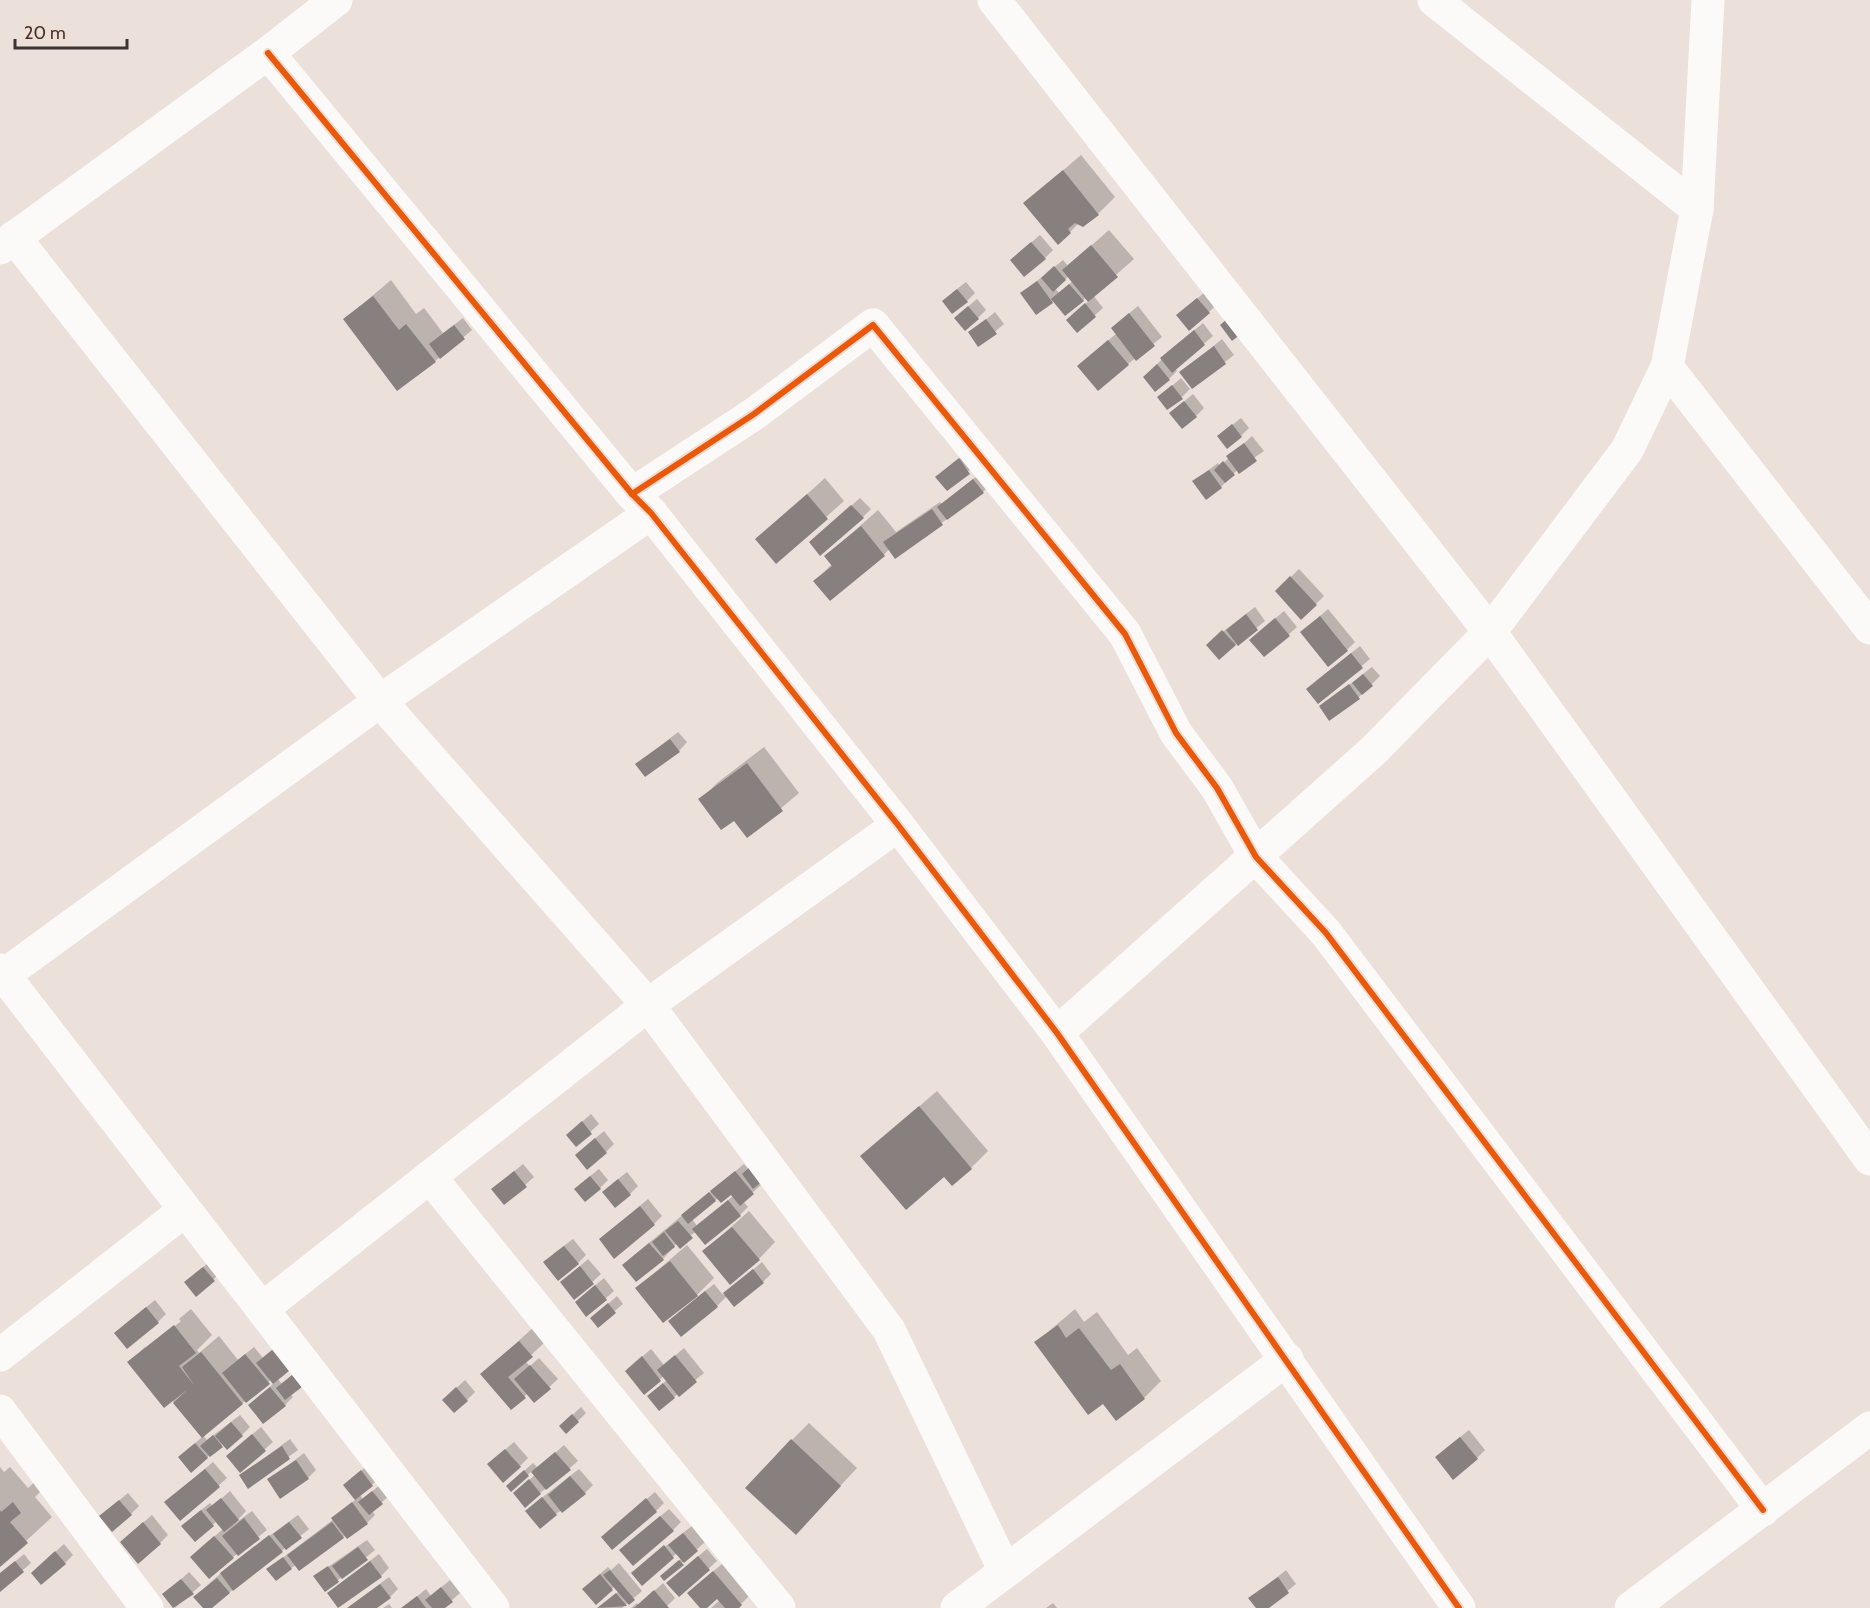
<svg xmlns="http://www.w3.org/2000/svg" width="1870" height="1608" font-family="Cabin,sans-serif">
<rect width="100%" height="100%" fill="#ebe0da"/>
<g fill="#0003" fill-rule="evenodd">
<path d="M1081,155L1115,197L1098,214L1079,223L1070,232L1025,203Z"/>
<path d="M1109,230L1134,259L1093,295L1103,308L1077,331L1076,312L1089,301L1086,297L1083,300L1054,301L1036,313L1022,293L1063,260L1068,266ZM1069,276L1073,281L1059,293L1055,288Z"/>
<path d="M1040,235L1053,250L1045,258L1020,252Z"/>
<path d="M391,280L416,314L424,308L443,333L463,318L472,330L435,361L345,319Z"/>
<path d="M966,282L975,293L967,301L952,293Z"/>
<path d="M1206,291L1217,304L1209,312L1178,315Z"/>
<path d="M977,299L986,310L978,318L964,310Z"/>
<path d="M1138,306L1162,337L1128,364L1087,358L1117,333L1121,320Z"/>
<path d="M995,312L1004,324L979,345L970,333Z"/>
<path d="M1203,323L1213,336L1175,368L1177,371L1169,379L1153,369L1170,350Z"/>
<path d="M1222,339L1234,355L1193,387L1181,372Z"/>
<path d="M1181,378L1190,389L1182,397H1159Z"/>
<path d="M1193,394L1204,408L1196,416L1180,405Z"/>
<path d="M1241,418L1249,428L1241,436L1227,429Z"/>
<path d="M1252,436L1264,451L1238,469L1221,487L1194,481L1218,463L1220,466Z"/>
<path d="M968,451L977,464L947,489L937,477Z"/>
<path d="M982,472L991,484L983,492L896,557L890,548L884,555L815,581L832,564L826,556L878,510L896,532L940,502L942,504Z"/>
<path d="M825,478L844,501L776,562L757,539Z"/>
<path d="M860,498L871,509L863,517L819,534Z"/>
<path d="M1299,569L1324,596L1302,618L1277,591Z"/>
<path d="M1255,607L1265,621L1219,658L1216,637Z"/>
<path d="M1328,609L1355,642L1347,650L1302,632Z"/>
<path d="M1284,611L1297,627L1265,655L1259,632Z"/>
<path d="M1360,646L1370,659L1319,702L1316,681Z"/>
<path d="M1372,667L1380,676L1359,697L1329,719L1321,707Z"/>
<path d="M678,732L687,742L679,751L637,764Z"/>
<path d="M764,747L799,793L748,836L735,819L700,800L717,783Z"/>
<path d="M937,1091L988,1151L971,1168L944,1175L862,1156Z"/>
<path d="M591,1114L599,1124L576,1145V1127Z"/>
<path d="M604,1131L614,1144L606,1152L585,1147Z"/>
<path d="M523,1164L534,1177L505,1203L502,1181Z"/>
<path d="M744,1164L761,1185L743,1201L748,1207L740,1215L705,1243L696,1232L677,1243L663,1259L632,1257ZM731,1193L733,1196L697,1226L692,1219L718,1198Z"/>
<path d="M599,1169L608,1180L600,1188L584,1181Z"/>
<path d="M627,1172L638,1186L630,1194L612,1184Z"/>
<path d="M648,1199L662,1216L654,1224L609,1232Z"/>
<path d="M749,1211L775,1242L759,1259L704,1251Z"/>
<path d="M573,1239L586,1255L578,1263L553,1254Z"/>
<path d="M687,1245L714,1278L697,1295L637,1288Z"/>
<path d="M588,1259L601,1274L575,1298L562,1282Z"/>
<path d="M212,1260L222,1272L196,1295L194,1274Z"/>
<path d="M762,1262L771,1274L763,1282L727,1296L717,1306L678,1313L714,1284L723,1295Z"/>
<path d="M604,1278L614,1291L587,1315L585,1294Z"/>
<path d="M617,1296L623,1304L598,1325L592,1318Z"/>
<path d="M155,1300L166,1314L158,1322L124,1325Z"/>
<path d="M191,1309L212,1335L197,1350L199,1353L219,1336L238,1360L254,1347L263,1358L281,1343L296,1362L277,1378L282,1384L301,1368L290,1394L293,1397L285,1405L258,1397L274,1383L271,1380L203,1435L207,1440L240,1415L250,1427L242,1435L224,1443L191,1471L180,1457L202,1437L172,1400L129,1363L145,1347V1350L181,1321L179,1319Z"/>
<path d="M1075,1309L1084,1322L1097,1312L1128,1355L1137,1348L1161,1381L1144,1398L1116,1418L1103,1401L1036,1342Z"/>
<path d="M536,1325L548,1339L525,1361L530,1366L539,1358L558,1379L534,1401L528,1393L511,1408L482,1374Z"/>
<path d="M684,1348L704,1373L674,1397L649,1396L667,1380L664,1376L644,1393L635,1363L651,1349L664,1365Z"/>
<path d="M465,1380L475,1392L467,1400L452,1392Z"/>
<path d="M581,1407L586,1413L578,1421L569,1418Z"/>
<path d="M809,1423L857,1468L812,1516L792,1440Z"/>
<path d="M261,1427L273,1442L240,1471L236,1448Z"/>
<path d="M1469,1430L1485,1450L1477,1458L1445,1449Z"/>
<path d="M290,1439L298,1450L248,1486L241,1475Z"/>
<path d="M514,1442L528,1458L520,1466L498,1456Z"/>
<path d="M564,1445L578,1461L525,1506L523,1485L535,1475L532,1471L511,1490L516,1478L533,1463L538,1468Z"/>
<path d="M304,1453L316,1470L308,1478L269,1480Z"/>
<path d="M213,1462L227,1478L181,1519L174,1495Z"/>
<path d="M370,1463L381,1477L360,1495L363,1499L381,1484L390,1495L372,1511L375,1515L367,1523L291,1568L268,1569L334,1519L356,1499L345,1485Z"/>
<path d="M0,1467L4,1472L10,1467L28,1488L39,1478L46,1486L35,1497L52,1517L0,1565Z"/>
<path d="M579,1469L593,1485L585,1493L556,1514L535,1503Z"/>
<path d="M230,1491L246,1511L233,1525L252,1511L267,1530L233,1557L200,1549L223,1529L217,1521L195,1540L191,1518L210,1503L213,1506Z"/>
<path d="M655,1492L664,1503L656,1511L611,1529Z"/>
<path d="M128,1493L139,1506L131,1514L110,1508Z"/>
<path d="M669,1509L681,1522L673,1530L629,1542Z"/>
<path d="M152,1515L168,1535L160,1543L130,1534Z"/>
<path d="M298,1515L309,1529L210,1608H205L203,1589L230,1565Z"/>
<path d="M692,1526L705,1542L664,1579L670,1568L682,1558L677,1553L642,1584L641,1565Z"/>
<path d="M367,1540L375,1550L326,1590L315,1576Z"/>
<path d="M64,1544L73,1555L65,1563L41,1565Z"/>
<path d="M707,1549L717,1561L679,1595L676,1575Z"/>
<path d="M24,1554L31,1563L0,1590V1574Z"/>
<path d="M379,1554L389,1568L381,1576L337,1586Z"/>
<path d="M619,1563L642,1591L622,1608H600L619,1591L615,1586L596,1603L592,1581L608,1567L611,1570Z"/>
<path d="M722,1564L749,1596L737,1608H711L720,1600L717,1597L701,1608L697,1585Z"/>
<path d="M1286,1570L1296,1584L1267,1608H1257L1250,1599Z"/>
<path d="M189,1572L201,1585L175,1608L164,1595Z"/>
<path d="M389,1577L398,1589L390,1597L375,1608H348Z"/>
<path d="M450,1580L460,1593L443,1608H403L426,1589L431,1596Z"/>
<path d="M663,1583L675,1598L665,1608H631L637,1603L639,1605Z"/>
<path d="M1053,1603L1057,1608H1046Z"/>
<path d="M389,1604L392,1608H383Z"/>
</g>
<g fill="#87807f">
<path d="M1063,170L1099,215L1083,227L1075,223L1068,229L1071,233L1058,245L1023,203Z"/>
<path d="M1031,242L1046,259L1024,277L1010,260Z"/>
<path d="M1091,245L1118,277L1088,302L1062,270Z"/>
<path d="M1054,266L1066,280L1053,292L1041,278Z"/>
<path d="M1037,281L1053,303L1036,315L1020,293Z"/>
<path d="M1069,284L1084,301L1065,316L1051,299Z"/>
<path d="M957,289L968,302L952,314L942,301Z"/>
<path d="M373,296L399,330L406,324L436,362L397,391L343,319Z"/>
<path d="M1197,298L1210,313L1189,331L1176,315Z"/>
<path d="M1085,303L1096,317L1077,333L1066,320Z"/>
<path d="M968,306L979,319L965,331L954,318Z"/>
<path d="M1129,313L1155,346L1136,361L1111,328Z"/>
<path d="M1234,313L1246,330L1232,341L1220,325Z"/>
<path d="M986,319L997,334L978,347L968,332Z"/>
<path d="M454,325L465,339L440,359L429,344Z"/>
<path d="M1194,330L1205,345L1172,373L1160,358Z"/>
<path d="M1108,340L1129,365L1098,391L1077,366Z"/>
<path d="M1214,346L1226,364L1192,389L1179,372Z"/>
<path d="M1157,364L1170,380L1155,392L1143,377Z"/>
<path d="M1172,385L1183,399L1167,410L1157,397Z"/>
<path d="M1184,401L1197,417L1182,429L1169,413Z"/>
<path d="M1232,424L1242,437L1227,449L1217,436Z"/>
<path d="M1244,443L1257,461L1239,474L1226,456Z"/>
<path d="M959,458L970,474L947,491L935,477Z"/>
<path d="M1223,461L1235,475L1225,483L1214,470Z"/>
<path d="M1209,470L1222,488L1206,500L1192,481Z"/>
<path d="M973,479L984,493L947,520L937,507Z"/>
<path d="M807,494L828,519L776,564L755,539Z"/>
<path d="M851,505L864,518L820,556L809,542Z"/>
<path d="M932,509L943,525L895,559L883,542Z"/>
<path d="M861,526L885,556L830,601L813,581L832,566L824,556Z"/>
<path d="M1290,576L1317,605L1301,620L1275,591Z"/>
<path d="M1246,614L1258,630L1238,646L1226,630Z"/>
<path d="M1320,616L1348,651L1328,667L1300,632Z"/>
<path d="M1275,618L1290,636L1264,657L1249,640Z"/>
<path d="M1222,630L1236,645L1219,660L1206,645Z"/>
<path d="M1351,653L1363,668L1318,704L1306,689Z"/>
<path d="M1363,674L1373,686L1362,695L1352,683Z"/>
<path d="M1349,684L1360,699L1329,721L1319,706Z"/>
<path d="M670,739L680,752L645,777L635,764Z"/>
<path d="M747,763L783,811L747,838L734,821L721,830L698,799Z"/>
<path d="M919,1106L972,1169L952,1186L944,1177L906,1210L860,1156Z"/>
<path d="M582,1121L592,1134L576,1147L566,1135Z"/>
<path d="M595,1138L607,1153L587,1170L575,1155Z"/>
<path d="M753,1164L765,1179L753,1189L742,1174Z"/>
<path d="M514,1171L527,1187L504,1205L491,1189Z"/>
<path d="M735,1171L754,1194L740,1206L731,1195L721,1203L710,1191Z"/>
<path d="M590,1176L601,1189L585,1202L574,1189Z"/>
<path d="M618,1179L631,1195L615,1208L602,1192Z"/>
<path d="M709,1192L716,1201L688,1224L681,1215Z"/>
<path d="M728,1200L741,1216L705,1245L692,1229Z"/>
<path d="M640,1206L655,1225L614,1259L599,1239Z"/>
<path d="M678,1221L693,1238L680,1249L665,1231Z"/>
<path d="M732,1227L760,1260L730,1285L702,1251Z"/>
<path d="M664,1232L675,1247L663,1256L652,1242Z"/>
<path d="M649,1243L664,1260L636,1282L622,1265Z"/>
<path d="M564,1246L579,1264L558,1281L543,1262Z"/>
<path d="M670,1261L698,1296L663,1323L635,1288Z"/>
<path d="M580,1266L594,1284L574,1300L560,1282Z"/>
<path d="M203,1267L215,1281L196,1297L184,1282Z"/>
<path d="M753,1269L764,1283L734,1307L723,1293Z"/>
<path d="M595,1285L607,1300L586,1317L575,1302Z"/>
<path d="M705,1291L718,1307L681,1337L668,1321Z"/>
<path d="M608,1303L616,1313L598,1328L590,1318Z"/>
<path d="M146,1307L159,1323L127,1349L114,1333Z"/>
<path d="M174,1325L196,1353L179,1366L194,1385L182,1367L201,1352L243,1404L202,1438L173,1403L188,1389L164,1408L127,1362Z"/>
<path d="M1058,1325L1066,1338L1079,1328L1111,1370L1120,1364L1145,1399L1116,1421L1103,1404L1088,1415L1034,1342Z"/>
<path d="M519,1341L533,1357L508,1377L526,1398L511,1410L480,1374Z"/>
<path d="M272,1350L289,1371L273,1384L256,1363Z"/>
<path d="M245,1354L270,1384L246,1403L222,1373Z"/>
<path d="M675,1355L697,1382L679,1397L657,1370Z"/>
<path d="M642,1356L661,1381L644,1395L625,1371Z"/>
<path d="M530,1365L551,1389L534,1403L514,1379Z"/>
<path d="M292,1375L302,1387L285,1400L276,1388Z"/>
<path d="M663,1383L675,1398L659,1411L647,1396Z"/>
<path d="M270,1387L286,1406L263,1424L248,1405Z"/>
<path d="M456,1387L468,1401L454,1413L442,1400Z"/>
<path d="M572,1414L579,1422L566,1434L559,1426Z"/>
<path d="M231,1422L243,1436L227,1450L215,1436Z"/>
<path d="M252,1434L266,1451L240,1473L226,1456Z"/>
<path d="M213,1435L223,1447L210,1457L200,1446Z"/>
<path d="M1460,1437L1478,1459L1453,1480L1435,1457Z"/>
<path d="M791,1439L841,1486L796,1535L745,1488Z"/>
<path d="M195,1443L208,1458L191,1473L178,1457Z"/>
<path d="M282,1446L290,1459L248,1489L239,1475Z"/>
<path d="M505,1449L521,1467L503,1483L487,1464Z"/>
<path d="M555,1452L571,1470L546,1490L531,1472Z"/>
<path d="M296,1460L309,1479L280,1499L267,1479Z"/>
<path d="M205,1469L220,1487L180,1521L164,1502Z"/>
<path d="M361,1470L373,1486L355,1500L343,1485Z"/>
<path d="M524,1470L529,1476L511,1492L506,1486Z"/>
<path d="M570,1476L586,1494L562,1513L548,1495Z"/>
<path d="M529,1479L541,1494L525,1508L513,1493Z"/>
<path d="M372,1491L383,1504L369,1515L358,1502Z"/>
<path d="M542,1497L557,1515L540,1529L525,1511Z"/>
<path d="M221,1498L239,1520L224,1532L206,1510Z"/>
<path d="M646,1498L657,1512L612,1550L601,1537Z"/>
<path d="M119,1500L132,1515L112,1532L99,1516Z"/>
<path d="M13,1502L21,1513L10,1522L28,1543L0,1567V1510L1,1512Z"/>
<path d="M352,1502L368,1524L347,1539L331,1518Z"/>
<path d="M201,1510L214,1526L195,1542L181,1526Z"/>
<path d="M660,1516L674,1531L633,1566L619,1550Z"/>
<path d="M244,1518L260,1539L238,1556L222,1536Z"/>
<path d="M143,1522L161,1544L138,1564L120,1542Z"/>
<path d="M289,1522L302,1538L286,1550L273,1534Z"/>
<path d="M332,1522L344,1538L299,1571L287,1555Z"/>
<path d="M683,1533L698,1551L684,1563L668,1545Z"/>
<path d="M269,1535L283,1552L233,1591L220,1573Z"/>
<path d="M214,1536L234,1558L209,1579L190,1557Z"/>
<path d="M664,1545L674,1558L642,1586L631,1573Z"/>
<path d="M358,1547L368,1560L342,1579L332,1566Z"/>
<path d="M55,1551L66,1564L41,1585L31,1573Z"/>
<path d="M698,1556L710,1570L679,1597L666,1583Z"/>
<path d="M283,1557L292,1569L276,1581L266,1569Z"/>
<path d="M679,1560L684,1565L664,1581L660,1576Z"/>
<path d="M15,1561L24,1572L0,1592V1573Z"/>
<path d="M370,1561L382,1577L338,1608L327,1593Z"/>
<path d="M328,1566L339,1582L325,1592L313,1576Z"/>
<path d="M610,1570L635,1600L629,1605L603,1575Z"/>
<path d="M713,1571L742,1605L739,1608H725L717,1599L707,1608H700L687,1593Z"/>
<path d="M600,1574L613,1590L596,1605L582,1589Z"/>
<path d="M1278,1577L1289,1593L1269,1608H1256L1248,1598Z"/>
<path d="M217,1578L230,1593L212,1608H203L193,1597Z"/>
<path d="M181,1579L194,1594L173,1608L162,1594Z"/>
<path d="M380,1584L391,1598L377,1608H347Z"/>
<path d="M441,1587L453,1602L445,1608H432L425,1600Z"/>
<path d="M654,1590L669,1608H634Z"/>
<path d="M616,1593L627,1606L597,1608Z"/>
<path d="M417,1596L426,1608H401Z"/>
</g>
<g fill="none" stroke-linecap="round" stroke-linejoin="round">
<g stroke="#fcfaf9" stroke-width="33">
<path d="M994,0L1490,632L1870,1159"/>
<path d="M1434,0L1697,209"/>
<path d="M268,53L632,494L651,513L898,825L1057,1033L1459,1608"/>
<path d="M14,237L380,701L648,1005L889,1330L1005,1571"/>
<path d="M1667,367L1870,628"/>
<path d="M632,494L754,414L873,325L1125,634L1176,733L1217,788L1256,857L1326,933L1763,1510"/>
<path d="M0,970L493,1608"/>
<path d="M4,975L380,701L651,513"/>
<path d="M1057,1033L1373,751L1490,632L1627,450L1667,367L1697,209L1708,0"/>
<path d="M430,1177L779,1608"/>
<path d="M262,1309L648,1005L898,825"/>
<path d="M0,1355L185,1210"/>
<path d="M0,1411L147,1608"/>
<path d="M957,1608L1287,1359"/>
</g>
<g stroke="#fcfaf9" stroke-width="33">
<path d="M0,248L268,53L336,0"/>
<path d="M1631,1608L1870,1428"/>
</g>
<defs>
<g id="cycleway">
<path d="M268,53L632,494L651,513L898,825L1057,1033L1459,1608"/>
<path d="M632,494L754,414L873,325L1125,634L1176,733L1217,788L1256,857L1326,933L1763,1510"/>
</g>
</defs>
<use href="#cycleway" stroke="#f2ddd3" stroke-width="10"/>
<use href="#cycleway" stroke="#e8590c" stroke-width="6"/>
</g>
<path d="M15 39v9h112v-9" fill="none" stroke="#3c3430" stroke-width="3"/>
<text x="24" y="39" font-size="18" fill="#3c3430" stroke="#f2ddd3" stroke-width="4.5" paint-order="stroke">20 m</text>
</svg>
